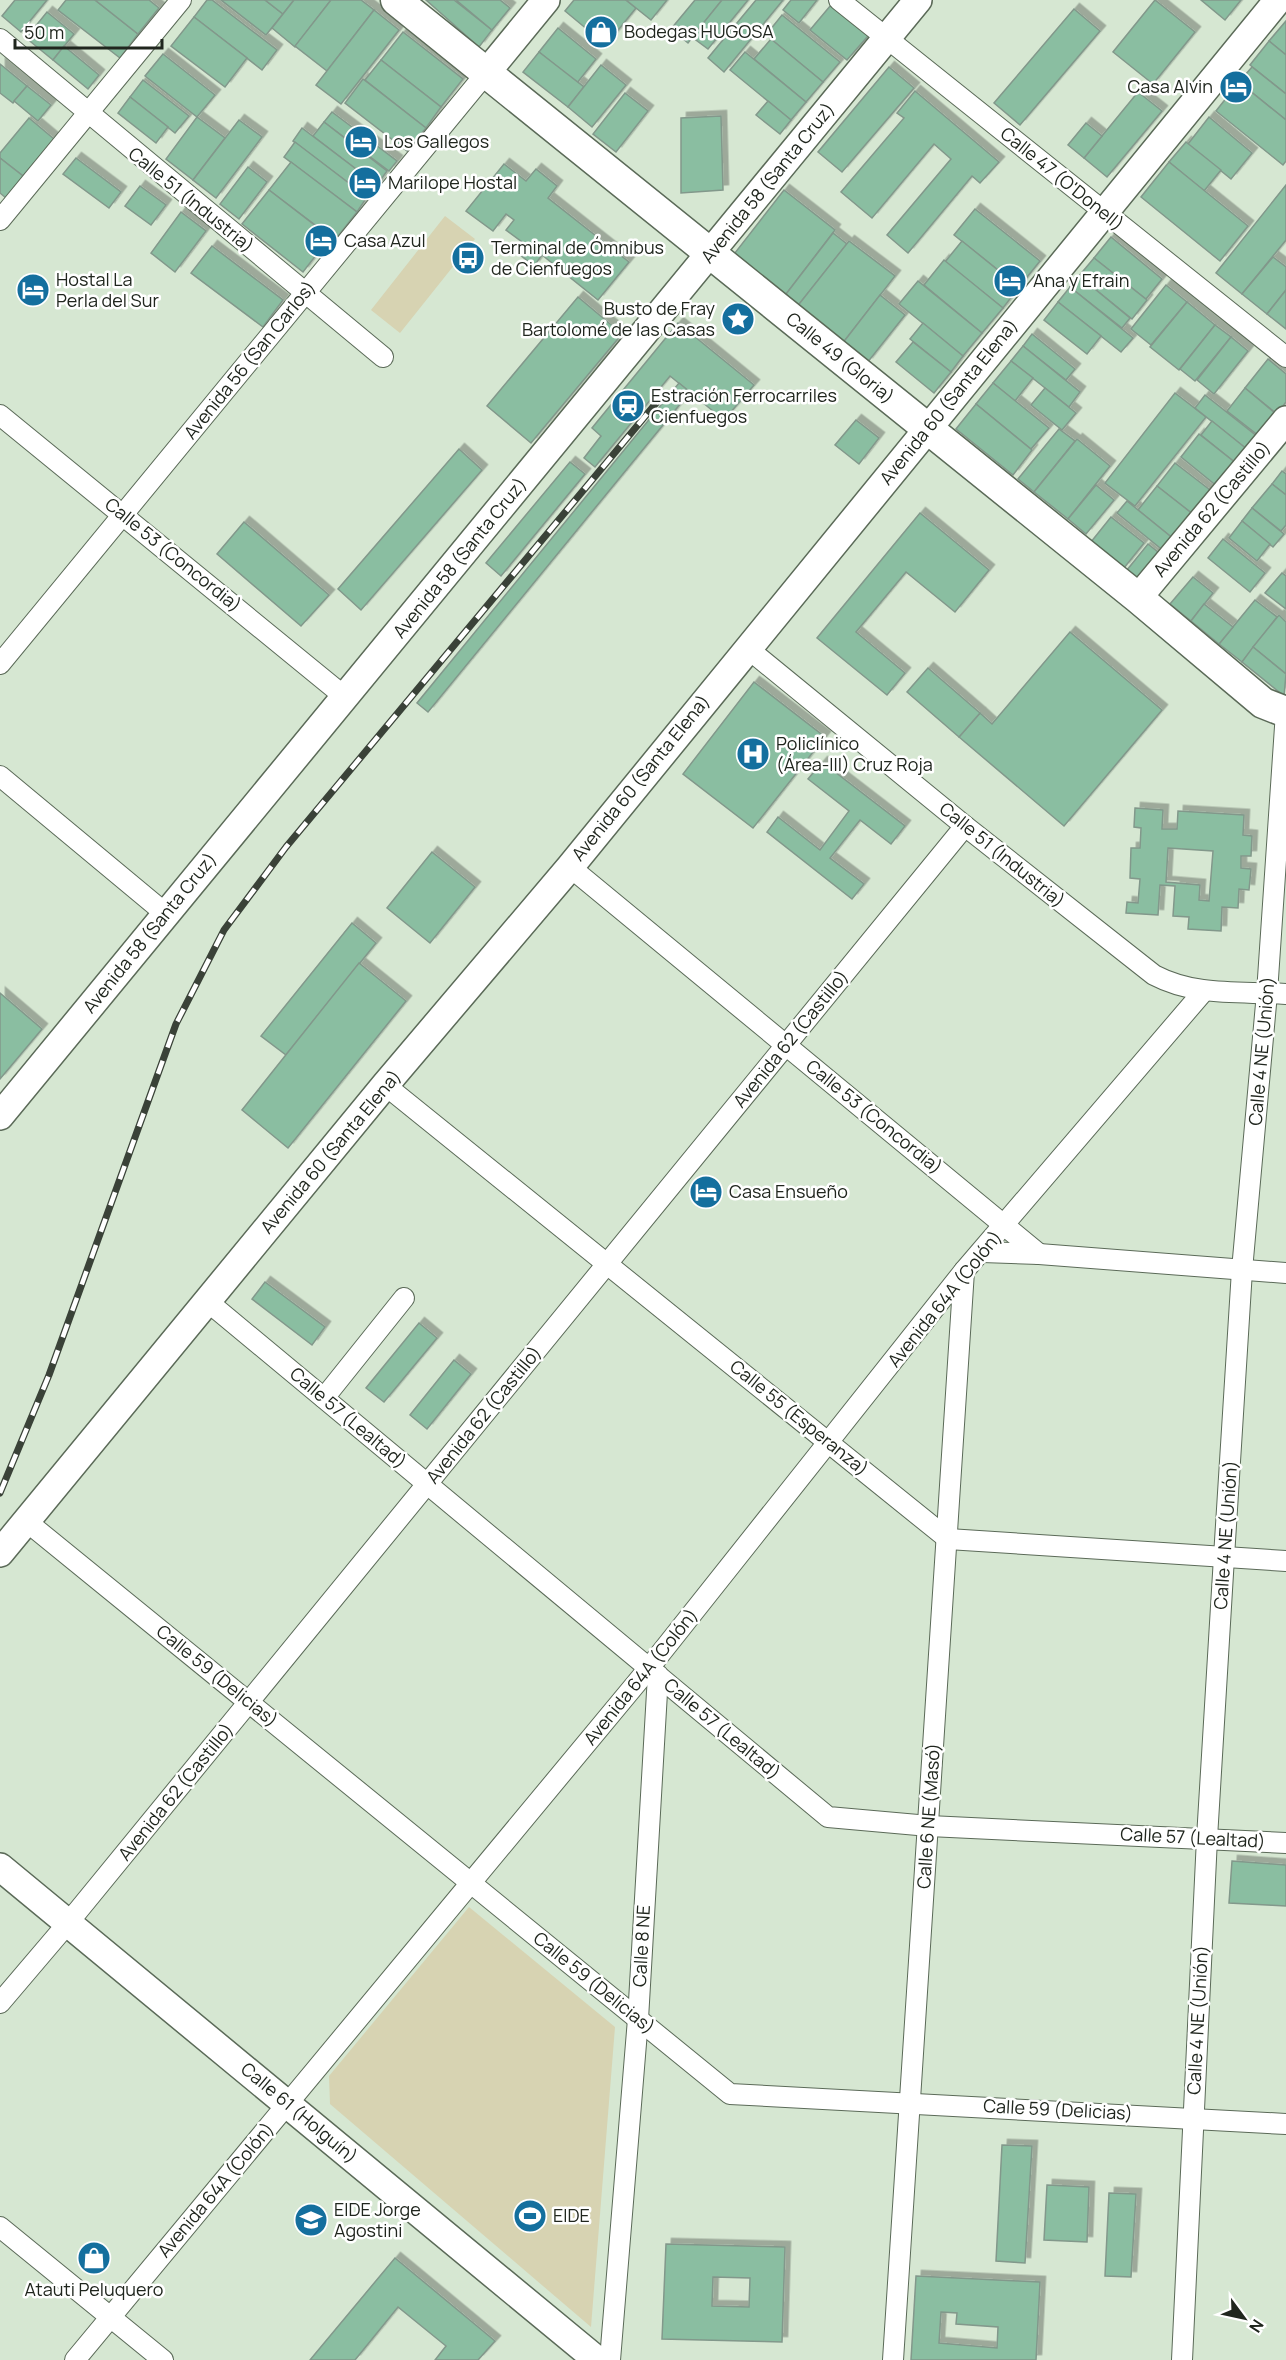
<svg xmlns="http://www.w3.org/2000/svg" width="1286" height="2360" font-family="Manrope,sans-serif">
<defs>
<filter id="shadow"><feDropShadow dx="5.5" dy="-5.5" stdDeviation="0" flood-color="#0004"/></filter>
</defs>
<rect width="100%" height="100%" fill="#d6e7d2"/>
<g fill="#d7d3b2">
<path d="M445,216L475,239L400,333L371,310Z"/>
<path d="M469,1907L615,2027L591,2327L330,2104L329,2076Z"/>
</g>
<g fill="#8abea1" stroke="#82988b" stroke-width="1.5" fill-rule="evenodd" filter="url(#shadow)">
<path d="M15,0H47L21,32L2,16Z"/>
<path d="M66,0H95L138,34L120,58L58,10Z"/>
<path d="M95,0H149L159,8L138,34Z"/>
<path d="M207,0H212L277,50L262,70L194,17Z"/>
<path d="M221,0H265L283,14L266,35Z"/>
<path d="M265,0H294L283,14Z"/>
<path d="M294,0H331L295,47L272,28Z"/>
<path d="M331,0H361L374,10L327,71L295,46Z"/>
<path d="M426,0H454L492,30L479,47Z"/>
<path d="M456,0H500L510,8L492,30Z"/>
<path d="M574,0H626L636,8L606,45L565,11Z"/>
<path d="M626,0H667L651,20Z"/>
<path d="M695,0H722L688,43L671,29Z"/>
<path d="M722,0H748L708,49L692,37Z"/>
<path d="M756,0H783L724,72L708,58Z"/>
<path d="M791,0H817L799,23L783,10Z"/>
<path d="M1155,0L1195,32L1153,84L1113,52Z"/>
<path d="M1201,0H1241L1225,20Z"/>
<path d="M831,5L868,36L847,60L810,30Z"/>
<path d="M1074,9L1100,31L1020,125L994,103Z"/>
<path d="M374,10L399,30L341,104L316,85Z"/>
<path d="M47,12L74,34L53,60L26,38Z"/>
<path d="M782,15L840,62L823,82L766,35Z"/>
<path d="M194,17L247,58L225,87L171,46Z"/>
<path d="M1286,21V55L1269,41Z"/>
<path d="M558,28L596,59L577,83L539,52Z"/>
<path d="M403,32L463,79L441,107L381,60Z"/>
<path d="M771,39L823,82L806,102L754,59Z"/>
<path d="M1269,41L1286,55V94L1250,65Z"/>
<path d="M64,46L99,75L88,89L53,60Z"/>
<path d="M539,52L584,87L568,107L523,72Z"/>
<path d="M745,52L806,102L791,120L730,70Z"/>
<path d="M163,54L215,95L197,117L145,76Z"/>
<path d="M381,60L441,107L426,128L365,80Z"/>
<path d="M0,64L27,86L13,103L0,93Z"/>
<path d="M601,65L626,85L592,127L568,107Z"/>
<path d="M889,67L914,88L842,172L818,152Z"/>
<path d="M1252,67L1286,94V120L1239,82Z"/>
<path d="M363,79L426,128L407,151L345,103Z"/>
<path d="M143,80L189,116L175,133L130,97Z"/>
<path d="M1239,82L1286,120V161L1283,165L1216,111Z"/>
<path d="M27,86L51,105L38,121L14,101Z"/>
<path d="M915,91L999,162L980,183L972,176L908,253L887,235L951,159L934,144L872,218L841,192L904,118L897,113Z"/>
<path d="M1138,92L1162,111L1107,177L1084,158Z"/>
<path d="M625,93L648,111L616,152L593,134Z"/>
<path d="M130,97L168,127L156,143L118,113Z"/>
<path d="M768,101L791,120L780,134L756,115Z"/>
<path d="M332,112L397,161L389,171L324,122Z"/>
<path d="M721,116L723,190L681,193V118Z"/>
<path d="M197,117L225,138L193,180L166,159Z"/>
<path d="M1209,117L1252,153L1231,179L1188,144Z"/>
<path d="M29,118L54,139L23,176L0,158V153Z"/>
<path d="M239,120L262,137L216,198L193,180Z"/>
<path d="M324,122L387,171L377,185L313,136Z"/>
<path d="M1086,123L1102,136L1084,158L1068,145Z"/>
<path d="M302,128L377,185L367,197L293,141Z"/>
<path d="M295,142L367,197L357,212L284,157Z"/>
<path d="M1186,142L1221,170L1204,191L1169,162Z"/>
<path d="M0,158L23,176L6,198L0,193Z"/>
<path d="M76,158L121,192L109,208L63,174Z"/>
<path d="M291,162L357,212L335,240L269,190Z"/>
<path d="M1169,162L1248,226L1220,261L1141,197Z"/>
<path d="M504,164L526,181L536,169L557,186L548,198L629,262L598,300L542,255L534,266L515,251L522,242L506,230L514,220L506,214L493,231L466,211Z"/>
<path d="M248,167L267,182L239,219L220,204Z"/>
<path d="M1286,185V240L1242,294L1216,273Z"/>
<path d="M140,186L166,205L151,225L125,206Z"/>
<path d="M269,190L330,237L303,272L242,224Z"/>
<path d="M784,190L835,230L783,298L731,258Z"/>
<path d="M975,209L1040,261L1019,287L954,235Z"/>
<path d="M181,212L206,231L175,272L151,253Z"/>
<path d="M833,233L847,244L796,308L783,298Z"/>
<path d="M1111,237L1162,279L1146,299L1094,258Z"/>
<path d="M849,241L895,276L842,344L796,308Z"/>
<path d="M962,241L1019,287L1003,308L945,262Z"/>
<path d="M212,246L283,300L263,327L191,273Z"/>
<path d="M1273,257L1286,267V290L1267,314L1242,294Z"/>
<path d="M1094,258L1147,300L1132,319L1079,276Z"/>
<path d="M944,260L1003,308L982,333L924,285Z"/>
<path d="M1079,276L1130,318L1122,328L1070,287Z"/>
<path d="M918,281L982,333L963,356L899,304Z"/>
<path d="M1166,285L1187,302L1151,345L1131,329Z"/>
<path d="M1070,287L1133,338L1121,352L1058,302Z"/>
<path d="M1286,290V329L1267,314Z"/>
<path d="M880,295L905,315L867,363L842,344Z"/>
<path d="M578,297L622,334L531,443L487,406Z"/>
<path d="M1058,302L1101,336L1087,354L1044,320Z"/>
<path d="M1187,302L1215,325L1179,370L1150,347Z"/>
<path d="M678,323L754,385L724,420L670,376L595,467L584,458L601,436L592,428Z"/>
<path d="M923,323L963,356L951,372L910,339Z"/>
<path d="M1215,325L1231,337L1195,381L1180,369Z"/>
<path d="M1032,334L1075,369L1066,380L1023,346Z"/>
<path d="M1231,337L1248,351L1214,394L1197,380Z"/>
<path d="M913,342L951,372L934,393L896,362Z"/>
<path d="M1023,346L1080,392L1069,407L1011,361Z"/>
<path d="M1268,359L1286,374V402L1277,414L1245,388Z"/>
<path d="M1011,361L1033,378L1015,401L993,383Z"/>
<path d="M679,383L690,392L428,712L417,703Z"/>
<path d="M993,383L1049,428L1031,449L976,404Z"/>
<path d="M1045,388L1076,413L1062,430L1031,405Z"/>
<path d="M1245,388L1276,414L1259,436L1227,411Z"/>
<path d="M1175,393L1206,417L1135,506L1105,483Z"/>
<path d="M1205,395L1258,437L1248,450L1195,408Z"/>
<path d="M976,404L1032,450L1013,475L956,429Z"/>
<path d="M856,420L879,438L859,464L835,445Z"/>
<path d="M1212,421L1248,450L1237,464L1201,435Z"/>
<path d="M1059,429L1075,441L1034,492L1018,479Z"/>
<path d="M1199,434L1237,464L1218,487L1181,457Z"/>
<path d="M1077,439L1110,466L1068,519L1034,492Z"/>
<path d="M459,449L482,470L361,610L338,589Z"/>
<path d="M570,462L585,474L501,576L486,563Z"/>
<path d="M1175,463L1214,493L1195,516L1157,486Z"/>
<path d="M1282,471L1286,474V495L1272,484Z"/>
<path d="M1272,484L1286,495V525L1281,531L1252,508Z"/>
<path d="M1096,485L1114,500L1086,534L1068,519Z"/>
<path d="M1157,486L1194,515L1175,540L1138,510Z"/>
<path d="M1127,501L1175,540L1165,552L1117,513Z"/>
<path d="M1252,508L1284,534L1273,547L1242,521Z"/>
<path d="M920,513L989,570L955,612L906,572L856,632L905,673L887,695L817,638Z"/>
<path d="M1111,517L1144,543L1124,568L1091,542Z"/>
<path d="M1242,521L1270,544L1257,561L1229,538Z"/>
<path d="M244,522L329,595L301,626L217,554Z"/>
<path d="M1223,539L1265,573L1250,592L1208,558Z"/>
<path d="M1148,544L1163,556L1142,582L1127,570Z"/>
<path d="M1282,573L1286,576V609L1265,593Z"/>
<path d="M1193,577L1213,593L1191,621L1170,604Z"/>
<path d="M1255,600L1277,617L1242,662L1219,644Z"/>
<path d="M1204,604L1233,627L1219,644L1191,621Z"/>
<path d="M1279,615L1286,622V674L1253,647Z"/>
<path d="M1070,632L1162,710L1064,826L959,737L980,713L992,724Z"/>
<path d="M1253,647L1286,674L1284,696L1242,662Z"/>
<path d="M928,668L980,713L959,737L907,692Z"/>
<path d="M754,682L825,737L753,828L683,774Z"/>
<path d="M822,762L905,826L891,844L860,820L830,858L864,884L852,899L767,832L778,817L820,850L849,811L808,779Z"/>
<path d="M1135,808L1163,810L1162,829H1177L1178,811L1244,815L1243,835L1252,836L1251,856H1241V868L1251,869L1249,890L1239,889L1238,908L1222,907L1221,931L1188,929L1189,917L1173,916L1175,886L1160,885L1158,915L1126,913L1127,902L1138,903L1140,879L1130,878L1131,848H1140L1141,828L1134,827ZM1168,848L1213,851L1209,901L1199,900L1200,885L1166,882Z"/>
<path d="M432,852L475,887L430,943L387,908Z"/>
<path d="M352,923L376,943L286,1055L261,1036Z"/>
<path d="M359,963L406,1001L288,1148L242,1110Z"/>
<path d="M0,993L42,1029L0,1079Z"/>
<path d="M265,1282L325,1327L312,1345L252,1299Z"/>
<path d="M419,1323L437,1338L384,1402L366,1388Z"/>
<path d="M454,1360L471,1374L427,1429L410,1415Z"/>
<path d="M1232,1861L1286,1865V1906L1229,1903Z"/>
<path d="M1002,2145L1032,2146L1025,2263L996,2261Z"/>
<path d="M1047,2185L1089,2187L1087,2242L1044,2240Z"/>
<path d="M1109,2193L1136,2194L1131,2277L1105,2276Z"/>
<path d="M666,2244L785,2247L782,2342L662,2339ZM713,2277L750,2278L749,2307L712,2306Z"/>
<path d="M395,2258L495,2341L478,2360H435L446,2346L398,2307L355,2360H310Z"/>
<path d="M916,2276L1040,2282L1036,2360H911ZM941,2312L957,2313L956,2324L998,2327L997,2348L939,2343Z"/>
</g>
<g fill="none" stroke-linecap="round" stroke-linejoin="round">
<defs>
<g id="street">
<path d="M839,0L1286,357"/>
<path d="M0,39L383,357"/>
<path d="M0,220L181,0"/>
<path d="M0,415L345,697"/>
<path d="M746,647L965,826L1154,975C1196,997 1240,991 1286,994"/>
<path d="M0,664L487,72"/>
<path d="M0,776L166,914"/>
<path d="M570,867L1039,1254"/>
<path d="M385,1085L948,1539L1286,1561"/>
<path d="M982,1252L1039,1254L1286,1273"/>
<path d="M207,1301L828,1817L929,1826L1286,1843"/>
<path d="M324,1398L404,1298"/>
<path d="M26,1521L730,2094L1286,2124"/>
<path d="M0,2003L68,1923L965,826"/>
<path d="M0,2227L163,2360"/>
<path d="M75,2360L649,1668L964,1271L1203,992"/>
<path d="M610,2360L638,2019L658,1675"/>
<path d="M893,2360L964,1271"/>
<path d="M1182,2360L1207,1838L1224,1557L1242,1270L1267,993L1286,712"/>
</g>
<g id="secondary">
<path d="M487,72L546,0"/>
<path d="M1138,598L1286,420"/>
<path d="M0,1116L918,0"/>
<path d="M0,1553L385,1085L570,867L1278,0"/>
<path d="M0,1867L597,2360"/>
</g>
<path id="primary" d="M396,0L1138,598L1263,703L1286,712"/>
</defs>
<use href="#street" stroke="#5b6a58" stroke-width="22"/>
<use href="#secondary" stroke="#5b6a58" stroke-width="30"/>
<use href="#primary" stroke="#5b6a58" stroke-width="33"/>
<use href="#street" stroke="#fff" stroke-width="20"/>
<use href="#secondary" stroke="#fff" stroke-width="27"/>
<use href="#primary" stroke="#fff" stroke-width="30"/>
<defs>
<path id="rail" d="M0,1493L49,1375L176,1024L224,930L286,847L662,396"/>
</defs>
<use href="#rail" stroke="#3a4238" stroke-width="7"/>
<use href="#rail" stroke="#fff" stroke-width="4.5" stroke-dasharray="14" stroke-linecap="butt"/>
</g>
<defs>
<symbol id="shop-disc" viewBox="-11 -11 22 22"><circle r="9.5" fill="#146f9e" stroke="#fff"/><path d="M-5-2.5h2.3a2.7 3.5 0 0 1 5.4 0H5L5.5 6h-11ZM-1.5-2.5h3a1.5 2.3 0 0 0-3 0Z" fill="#fff"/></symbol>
<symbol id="hotel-disc" viewBox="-11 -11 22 22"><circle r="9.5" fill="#146f9e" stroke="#fff"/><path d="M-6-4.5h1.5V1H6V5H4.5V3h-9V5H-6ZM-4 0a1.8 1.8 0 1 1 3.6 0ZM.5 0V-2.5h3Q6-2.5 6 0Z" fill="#fff"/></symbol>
<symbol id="bus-disc" viewBox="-11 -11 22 22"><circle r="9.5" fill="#146f9e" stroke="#fff"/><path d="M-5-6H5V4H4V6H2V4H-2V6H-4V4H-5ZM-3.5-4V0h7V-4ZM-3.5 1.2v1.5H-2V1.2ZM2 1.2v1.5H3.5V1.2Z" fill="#fff"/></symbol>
<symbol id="sight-disc" viewBox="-11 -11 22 22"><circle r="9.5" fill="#146f9e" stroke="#fff"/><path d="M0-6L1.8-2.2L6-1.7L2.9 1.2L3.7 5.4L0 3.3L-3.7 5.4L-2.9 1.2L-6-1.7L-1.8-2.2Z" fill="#fff"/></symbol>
<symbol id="station-disc" viewBox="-11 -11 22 22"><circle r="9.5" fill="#146f9e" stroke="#fff"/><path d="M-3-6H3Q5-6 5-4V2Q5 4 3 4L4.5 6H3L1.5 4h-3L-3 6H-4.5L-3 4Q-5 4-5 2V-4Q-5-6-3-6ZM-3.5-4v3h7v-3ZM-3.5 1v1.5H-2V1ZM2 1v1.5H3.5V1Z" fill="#fff"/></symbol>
<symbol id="hospital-disc" viewBox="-11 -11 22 22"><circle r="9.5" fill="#146f9e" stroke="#fff"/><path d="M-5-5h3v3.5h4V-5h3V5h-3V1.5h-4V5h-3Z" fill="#fff"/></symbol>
<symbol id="stadium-disc" viewBox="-11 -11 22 22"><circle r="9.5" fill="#146f9e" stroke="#fff"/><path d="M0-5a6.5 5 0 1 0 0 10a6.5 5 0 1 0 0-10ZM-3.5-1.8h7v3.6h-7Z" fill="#fff"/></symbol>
<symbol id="school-disc" viewBox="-11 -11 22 22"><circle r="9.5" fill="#146f9e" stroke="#fff"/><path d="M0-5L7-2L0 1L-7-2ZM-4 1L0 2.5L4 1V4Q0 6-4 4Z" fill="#fff"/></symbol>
</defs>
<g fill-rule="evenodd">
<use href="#shop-disc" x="582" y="13" width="38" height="38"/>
<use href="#hotel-disc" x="1217" y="68" width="38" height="38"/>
<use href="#hotel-disc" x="342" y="123" width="38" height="38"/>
<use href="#hotel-disc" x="346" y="164" width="38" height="38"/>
<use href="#hotel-disc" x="302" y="222" width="38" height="38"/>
<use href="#bus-disc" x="449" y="239" width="38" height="38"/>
<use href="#hotel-disc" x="991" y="262" width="38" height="38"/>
<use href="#hotel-disc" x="14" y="271" width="38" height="38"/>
<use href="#sight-disc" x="719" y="300" width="38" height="38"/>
<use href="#station-disc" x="609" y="387" width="38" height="38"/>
<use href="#hospital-disc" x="734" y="735" width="38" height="38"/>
<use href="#hotel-disc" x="687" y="1173" width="38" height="38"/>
<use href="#stadium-disc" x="511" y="2197" width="38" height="38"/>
<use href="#school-disc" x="292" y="2201" width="38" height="38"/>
<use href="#shop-disc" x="75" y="2239" width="38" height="38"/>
</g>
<g text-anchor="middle" stroke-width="5" stroke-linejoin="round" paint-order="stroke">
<g font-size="18" fill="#20261e" stroke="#fff" text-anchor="start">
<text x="624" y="38">Bodegas HUGOSA</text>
<text x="1213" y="93" text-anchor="end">Casa Alvin</text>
<text x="384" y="148">Los Gallegos</text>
<text x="388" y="189">Marilope Hostal</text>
<text x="344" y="247">Casa Azul</text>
<text x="491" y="254">Terminal de Ómnibus<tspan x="491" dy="21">de Cienfuegos</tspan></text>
<text x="56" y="286">Hostal La<tspan x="56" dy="21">Perla del Sur</tspan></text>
<text x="1033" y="287">Ana y Efrain</text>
<text x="715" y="315" text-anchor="end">Busto de Fray<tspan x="715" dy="21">Bartolomé de las Casas</tspan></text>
<text x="651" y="402">Estración Ferrocarriles<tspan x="651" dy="21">Cienfuegos</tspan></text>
<text x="776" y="750">Policlínico<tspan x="776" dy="21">(Área-III) Cruz Roja</tspan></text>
<text x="729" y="1198">Casa Ensueño</text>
<text x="334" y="2216">EIDE Jorge<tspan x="334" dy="21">Agostini</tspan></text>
<text x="553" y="2222">EIDE</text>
<text x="94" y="2296" text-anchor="middle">Atauti Peluquero</text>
</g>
<g font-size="18" fill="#20261e" stroke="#fff">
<text transform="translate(1062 179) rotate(39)" y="6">Calle 47 (O'Donell)</text>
<text transform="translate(768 183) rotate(-51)" y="6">Avenida 58 (Santa Cruz)</text>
<text transform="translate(191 200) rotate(39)" y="6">Calle 51 (Industria)</text>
<text transform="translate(840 358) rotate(39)" y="6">Calle 49 (Gloria)</text>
<text transform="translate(250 360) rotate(-51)" y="6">Avenida 56 (San Carlos)</text>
<text transform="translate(949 402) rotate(-51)" y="6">Avenida 60 (Santa Elena)</text>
<text transform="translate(1212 509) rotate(-50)" y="6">Avenida 62 (Castillo)</text>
<text transform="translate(173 555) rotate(39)" y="6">Calle 53 (Concordia)</text>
<text transform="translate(460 558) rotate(-51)" y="6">Avenida 58 (Santa Cruz)</text>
<text transform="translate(641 778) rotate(-51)" y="6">Avenida 60 (Santa Elena)</text>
<text transform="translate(1002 855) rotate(39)" y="6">Calle 51 (Industria)</text>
<text transform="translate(150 933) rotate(-51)" y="6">Avenida 58 (Santa Cruz)</text>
<text transform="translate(791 1039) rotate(-51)" y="6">Avenida 62 (Castillo)</text>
<text transform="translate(1262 1051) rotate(-85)" y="6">Calle 4 NE (Unión)</text>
<text transform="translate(874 1117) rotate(39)" y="6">Calle 53 (Concordia)</text>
<text transform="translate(331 1152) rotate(-50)" y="6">Avenida 60 (Santa Elena)</text>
<text transform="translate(945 1299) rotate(-51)" y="6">Avenida 64A (Colón)</text>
<text transform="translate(484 1415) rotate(-51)" y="6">Avenida 62 (Castillo)</text>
<text transform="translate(348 1418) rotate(40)" y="6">Calle 57 (Lealtad)</text>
<text transform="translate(799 1418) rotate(39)" y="6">Calle 55 (Esperanza)</text>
<text transform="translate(1226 1535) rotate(-86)" y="6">Calle 4 NE (Unión)</text>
<text transform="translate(217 1676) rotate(39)" y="6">Calle 59 (Delicias)</text>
<text transform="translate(641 1677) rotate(-51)" y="6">Avenida 64A (Colón)</text>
<text transform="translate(722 1729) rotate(40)" y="6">Calle 57 (Lealtad)</text>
<text transform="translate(176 1792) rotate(-51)" y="6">Avenida 62 (Castillo)</text>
<text transform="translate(929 1816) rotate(-86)" y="6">Calle 6 NE (Masó)</text>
<text transform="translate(1193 1838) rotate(3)" y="6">Calle 57 (Lealtad)</text>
<text transform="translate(642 1946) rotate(-87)" y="6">Calle 8 NE</text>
<text transform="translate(594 1983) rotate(39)" y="6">Calle 59 (Delicias)</text>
<text transform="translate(1198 2020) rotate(-87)" y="6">Calle 4 NE (Unión)</text>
<text transform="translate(1058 2110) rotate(3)" y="6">Calle 59 (Delicias)</text>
<text transform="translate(299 2113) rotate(40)" y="6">Calle 61 (Holguín)</text>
<text transform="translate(216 2190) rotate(-50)" y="6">Avenida 64A (Colón)</text>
</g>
</g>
<g transform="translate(1244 2318) rotate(123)" stroke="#ffffff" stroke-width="4.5" paint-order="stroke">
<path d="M0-4.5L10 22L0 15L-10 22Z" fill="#20261e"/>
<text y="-9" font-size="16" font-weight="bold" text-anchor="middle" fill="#20261e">N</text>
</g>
<path d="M15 39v9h147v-9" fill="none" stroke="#20261e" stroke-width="3"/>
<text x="24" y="39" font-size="18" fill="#20261e" stroke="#ffffff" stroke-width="4.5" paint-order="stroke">50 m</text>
</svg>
